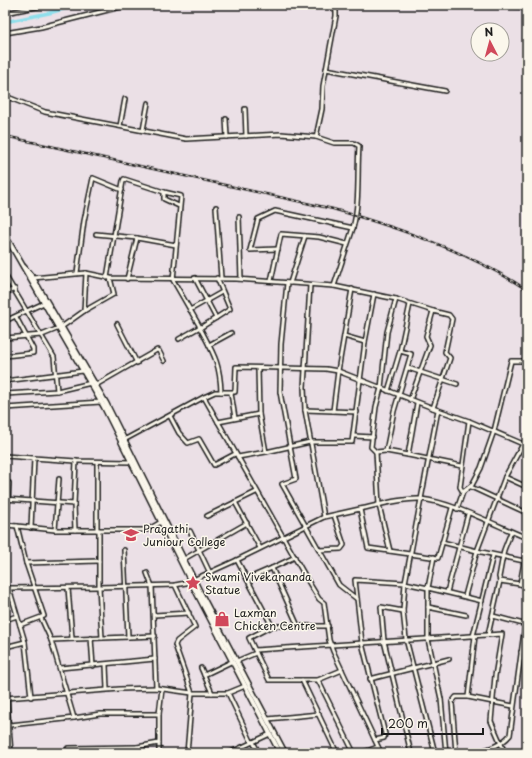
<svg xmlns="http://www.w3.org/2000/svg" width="532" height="758" font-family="'Playpen Sans',sans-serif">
<rect width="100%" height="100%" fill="#ebe0e6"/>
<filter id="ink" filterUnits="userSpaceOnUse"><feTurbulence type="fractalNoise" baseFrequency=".025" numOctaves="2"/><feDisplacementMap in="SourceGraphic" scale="8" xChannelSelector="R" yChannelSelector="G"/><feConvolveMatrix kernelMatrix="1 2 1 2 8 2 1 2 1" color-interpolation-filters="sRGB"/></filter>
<g filter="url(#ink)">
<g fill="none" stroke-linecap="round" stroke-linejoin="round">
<path stroke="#8edeeb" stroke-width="3.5" d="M5,22L49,13L78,5"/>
<defs>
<g id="minor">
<path d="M500,5L527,7"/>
<path d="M5,13L46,5"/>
<path d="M5,33L41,27L128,5"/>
<path d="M326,69L445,91"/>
<path d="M5,96L45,112L186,139L281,134L316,137L322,109L323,86L336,16V11L331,5"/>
<path d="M245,109L246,136"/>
<path d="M226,119L227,137"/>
<path d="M120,126L125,99"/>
<path d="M143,130L148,103"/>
<path d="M316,137L334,143H354L359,146C357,174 360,201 353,228"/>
<path d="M216,207L221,278"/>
<path d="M239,217L241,279"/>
<path d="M96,234L137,238"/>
<path d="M278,249L250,250L258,219L275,211L353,228L334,286L396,299L433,311L426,336L430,345L410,400"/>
<path d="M77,273L84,221L93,178L122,190"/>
<path d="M86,273L84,311L114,294L110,278"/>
<path d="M5,275L54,357L57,391"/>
<path d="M33,278L86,273L110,278L236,279L334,286"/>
<path d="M107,278L123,181L124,179L164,192"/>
<path d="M195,278L216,318L200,328C213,353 220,362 221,392"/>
<path d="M127,279L137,238L176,245"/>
<path d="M271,281L281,234L319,237L347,244"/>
<path d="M287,283L281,344L280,392L296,479L282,484L339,585L357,599"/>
<path d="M290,283L305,236"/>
<path d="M310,285L304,387L305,410L324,517"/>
<path d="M352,289L338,371L333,411L357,412"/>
<path d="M5,293L15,289"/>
<path d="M190,310L222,292"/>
<path d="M216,318L230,309L217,278"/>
<path d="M5,321L44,303"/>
<path d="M117,324L137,363"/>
<path d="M63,326L84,311"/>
<path d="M344,336L365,342"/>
<path d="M5,338L42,335L59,328"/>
<path d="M179,339L200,327L173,280L181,196L164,192V199L179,206"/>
<path d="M209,345L231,333"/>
<path d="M400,351L410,304"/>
<path d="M5,356L33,353V349L16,317"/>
<path d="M258,368L259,414L266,452L310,442H352L365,342L374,294"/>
<path d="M408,368L457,384"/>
<path d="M5,381L83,371"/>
<path d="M96,385L157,350L159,351L164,361"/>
<path d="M388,391L400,351L411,354L394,411L386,451L408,455"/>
<path d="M231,393L235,418"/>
<path d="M5,394L57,391L91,383"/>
<path d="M204,397L215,392H235L236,367L326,369L338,371L438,410L405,583L428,588V639L441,699L446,753"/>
<path d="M417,403L408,455L462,466"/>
<path d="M5,408L101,402"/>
<path d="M433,408L450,358L445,352L452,319L449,315L433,311"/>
<path d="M305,410L333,411"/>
<path d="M438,410L469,421L523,444"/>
<path d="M170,416L179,433L188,443L199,439L214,465L235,454"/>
<path d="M218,422L259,414"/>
<path d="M354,436L373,437"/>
<path d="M124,440L204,397L308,581L319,599L324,603L329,640L333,651L381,753"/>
<path d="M527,445L523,444L505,477L527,487"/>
<path d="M386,451L376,452L371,447L376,407L381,388L387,332L396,299"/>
<path d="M376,452L379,505L390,551"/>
<path d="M5,456L76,461L131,462"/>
<path d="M238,457L266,452"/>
<path d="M505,477L477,551L524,561"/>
<path d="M471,487L527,513"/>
<path d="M463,492L460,487L469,421"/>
<path d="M5,499L74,504"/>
<path d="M235,502L260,548"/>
<path d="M360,509C379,505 401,498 421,499C452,502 497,526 527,538"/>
<path d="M457,509L463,492L472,485L481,468L494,431L511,361H527"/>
<path d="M207,516L256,492"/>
<path d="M5,525L17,526"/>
<path d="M7,525L9,483"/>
<path d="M31,528L34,458"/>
<path d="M55,530L59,479"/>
<path d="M75,530L74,504L76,461"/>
<path d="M97,530V462"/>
<path d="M190,531L210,573"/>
<path d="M442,542L477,551L465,596"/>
<path d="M124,550L128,637"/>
<path d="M319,550L341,549L344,545L334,515"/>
<path d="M434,557L428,588L482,601"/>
<path d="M184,559L247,523"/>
<path d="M237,560L247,579"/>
<path d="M26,563L99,561"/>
<path d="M272,568L295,557"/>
<path d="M147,573L152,586L156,688"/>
<path d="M195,579L237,560L324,517L360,509L368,548L438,558L452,508"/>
<path d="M500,581L520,584L527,546"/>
<path d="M520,584L527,586"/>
<path d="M68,588L72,638"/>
<path d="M447,592L468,514"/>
<path d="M428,607L466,615"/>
<path d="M154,615L189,613"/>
<path d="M493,616L527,625"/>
<path d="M41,618L51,640"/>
<path d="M5,620L17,616"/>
<path d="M20,625L44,616L26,563L17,526L55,530H99"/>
<path d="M272,626H298"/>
<path d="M328,626H298L272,568L247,579L272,626L249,638L269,680H302L337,753"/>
<path d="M488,635L500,581L499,577L504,550L511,532"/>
<path d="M155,636L51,640L74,718L100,714H159L162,689"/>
<path d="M473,636L493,555"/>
<path d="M91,638L93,666"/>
<path d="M102,638L99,587L175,585L191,582"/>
<path d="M5,647L25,642"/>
<path d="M255,650L502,634L495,676L491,721L505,753"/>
<path d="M521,652H527"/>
<path d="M237,661L256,653"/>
<path d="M106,665L107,689"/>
<path d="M60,668L155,659"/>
<path d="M201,668L212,693"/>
<path d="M204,675L231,662"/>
<path d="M5,676L11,753"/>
<path d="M370,679L449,659"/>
<path d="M302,680H318L342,670"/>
<path d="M318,680L354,753"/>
<path d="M228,693L251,741L253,742L270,734"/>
<path d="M31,697L25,642L9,588L99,587V530H147L161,522"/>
<path d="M468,697L475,636"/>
<path d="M5,698L120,689L156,688L192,693L175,645L177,641L195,627L175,585"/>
<path d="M268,719L319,714"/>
<path d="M10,725L74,718"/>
<path d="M375,740L384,738L385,734L362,643L355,580L405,583L403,611"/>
<path d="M159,743V714"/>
<path d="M137,747L159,743V753"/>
<path d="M68,753V748L137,747L138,753"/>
<path d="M187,753L192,693H228L245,686"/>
<path d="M229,753L253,742L259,753"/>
<path d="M361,753L378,747"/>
<path d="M411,753L384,641L381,607L403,611L406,639L435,753"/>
<path d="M456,753L452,702L456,697H468L513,706"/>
<path d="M470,753C484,751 501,746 510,735L525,625"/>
</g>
<g id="secondary">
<path d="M5,235L104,407L191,582L280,753"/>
<path d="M24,267L33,278L106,403L200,592L285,753"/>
</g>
</defs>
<use href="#minor" stroke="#1c1c1c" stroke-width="6"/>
<use href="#secondary" stroke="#1c1c1c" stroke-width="7"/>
<use href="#minor" stroke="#fbf7ec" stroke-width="3"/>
<use href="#secondary" stroke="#fbf7ec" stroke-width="4"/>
<defs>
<path id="rail" d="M5,136L333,209C399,228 470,252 527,290"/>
</defs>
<use href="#rail" stroke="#1c1c1c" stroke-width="2.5"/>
<use href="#rail" stroke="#fbf7ec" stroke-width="1" stroke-dasharray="3" stroke-linecap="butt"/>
</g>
</g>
<defs>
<symbol id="university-bare" viewBox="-9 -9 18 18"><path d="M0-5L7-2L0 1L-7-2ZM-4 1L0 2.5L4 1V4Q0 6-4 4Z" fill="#d1495b" stroke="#fbf7ec" stroke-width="2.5" paint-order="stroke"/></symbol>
<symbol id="sight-bare" viewBox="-9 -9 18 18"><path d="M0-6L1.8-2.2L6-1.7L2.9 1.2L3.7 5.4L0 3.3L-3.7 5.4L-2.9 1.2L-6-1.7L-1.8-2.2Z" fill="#d1495b" stroke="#fbf7ec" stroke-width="2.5" paint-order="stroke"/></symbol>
<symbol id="shop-bare" viewBox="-9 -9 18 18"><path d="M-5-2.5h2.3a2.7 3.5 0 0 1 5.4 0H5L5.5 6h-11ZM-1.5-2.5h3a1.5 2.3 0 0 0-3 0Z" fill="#d1495b" stroke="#fbf7ec" stroke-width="2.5" paint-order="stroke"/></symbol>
</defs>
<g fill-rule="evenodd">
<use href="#university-bare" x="120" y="524" width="22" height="22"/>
<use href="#sight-bare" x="182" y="572" width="22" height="22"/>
<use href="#shop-bare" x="211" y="608" width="22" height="22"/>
</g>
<g text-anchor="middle" stroke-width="3" stroke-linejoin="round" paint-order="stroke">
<g font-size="11" fill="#1c1c1c" stroke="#fbf7ec" text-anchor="start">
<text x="143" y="533">Pragathi<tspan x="143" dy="13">Juniour College</tspan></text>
<text x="205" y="581">Swami Vivekananda<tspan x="205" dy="13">Statue</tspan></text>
<text x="234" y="617">Laxman<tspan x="234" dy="13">Chicken Centre</tspan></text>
</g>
</g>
<rect width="532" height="758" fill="none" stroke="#fbf7ec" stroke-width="20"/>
<rect x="10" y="10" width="512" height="738" fill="none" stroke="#1c1c1c" stroke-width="1.5" filter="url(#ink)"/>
<g transform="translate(490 42) rotate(354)"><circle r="19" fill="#fbf7ec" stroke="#a29f99"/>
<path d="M0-3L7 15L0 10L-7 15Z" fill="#d1495b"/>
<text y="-6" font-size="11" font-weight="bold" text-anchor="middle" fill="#1c1c1c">N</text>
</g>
<path d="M382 728v6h101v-6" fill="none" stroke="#1c1c1c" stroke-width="2"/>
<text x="388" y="728" font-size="12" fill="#1c1c1c" stroke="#fbf7ec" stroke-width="3" paint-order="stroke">200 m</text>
</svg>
